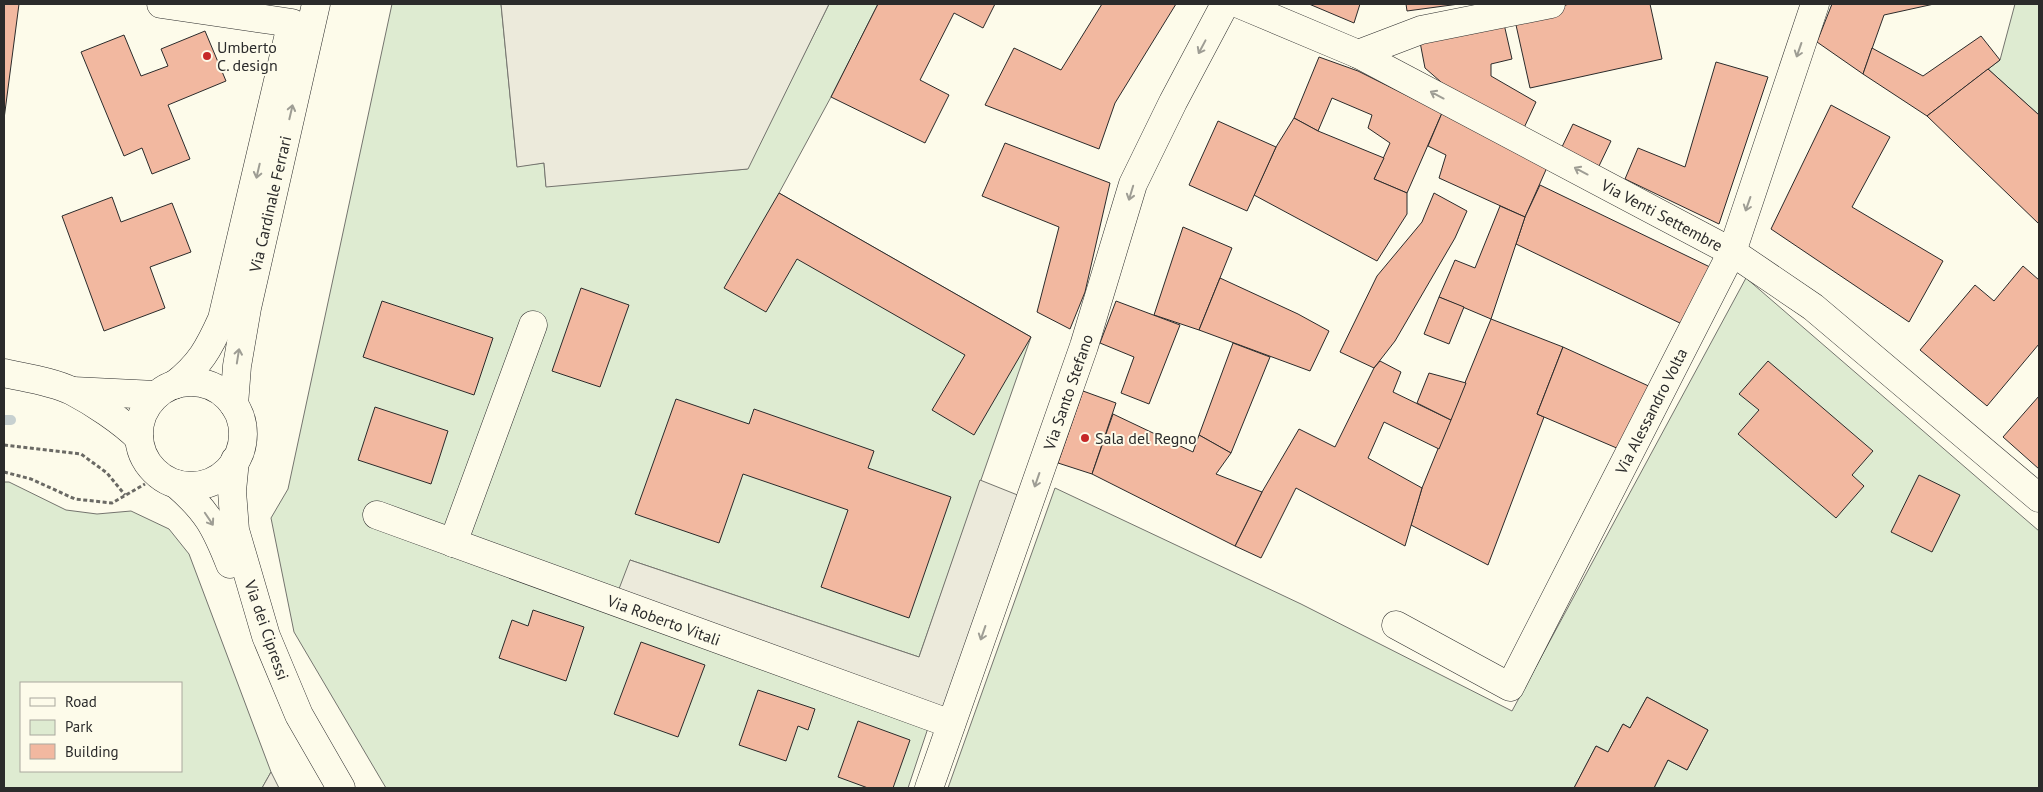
<svg xmlns="http://www.w3.org/2000/svg" width="2043" height="792" font-family="'PT Sans',sans-serif">
<rect width="100%" height="100%" fill="#fdfbea"/>
<g fill="#deebd1" stroke="#74746e" fill-rule="evenodd">
<path d="M392,4H501L517,166L544,163L546,186L747,169L829,4H878L831,97L779,193L1031,337L919,657L630,560L929,725L908,788H386L294,632L271,518L288,489Z"/>
<path d="M2015,4H2039V115L1988,69L2000,60Z"/>
<path d="M1746,278L2039,531V788H1654L1668,760L1687,770L1708,730L1647,697L1630,728L1623,724L1608,752L1596,746L1574,788H948L1055,488L1301,604L1512,711Z"/>
<path d="M4,482H9L66,510L97,514L131,511L169,529L189,554L271,772L262,788H4ZM21,683H181V771H21Z"/>
</g>
<g fill="#eceadb" stroke="#74746e">
<path d="M501,4H829L748,169L546,187L544,163L517,167Z"/>
<path d="M980,480L1030,500L951,724L614,602L630,560L919,657Z"/>
<path d="M271,772L279,788H262Z"/>
</g>
<g fill="none" stroke-linecap="round" stroke-linejoin="round">
<path stroke="#c7d0d0" stroke-width="10" d="M4,420H11"/>
</g>
<g fill="#f2b8a0" stroke="#2b2b2b">
<path d="M4,4H19L4,119Z"/>
<path d="M878,4H995L983,28L954,13L920,80L949,95L925,143L831,97Z"/>
<path d="M1102,4H1176L1115,103L1099,149L985,105L1014,48L1061,70Z"/>
<path d="M1309,4H1360L1354,23Z"/>
<path d="M1406,4H1459L1407,11Z"/>
<path d="M1570,4H1650L1662,59L1530,88L1514,16Z"/>
<path d="M1832,4H1934L1884,15L1863,74L1817,42Z"/>
<path d="M1504,24L1512,59L1491,64V76L1536,102L1523,130L1449,89L1425,68L1420,42Z"/>
<path d="M205,31L226,81L168,105L190,159L152,174L142,148L124,156L81,52L124,35L141,76L168,66L161,49Z"/>
<path d="M1981,36L2000,60L1927,116L1863,74L1872,48L1923,76Z"/>
<path d="M1319,57L1358,71L1442,113L1407,193L1374,179L1390,143L1368,128L1372,115L1332,98L1318,131L1294,118Z"/>
<path d="M1716,62L1768,77L1719,224L1625,179L1638,148L1685,167Z"/>
<path d="M1988,69L2039,115V224L1927,116Z"/>
<path d="M1831,105L1890,137L1852,207L1943,261L1909,322L1771,229Z"/>
<path d="M1442,113L1549,163L1525,217L1439,178L1446,155L1428,146Z"/>
<path d="M1294,118L1318,131L1384,158L1374,179L1407,193V214L1377,261L1254,195L1276,147Z"/>
<path d="M1218,121L1276,147L1247,211L1189,185Z"/>
<path d="M1573,124L1611,141L1599,166L1561,149Z"/>
<path d="M1005,143L1110,183L1085,292L1070,329L1037,312L1059,227L982,196Z"/>
<path d="M1540,185L1712,268L1684,325L1516,244L1525,217Z"/>
<path d="M779,193L1031,337L974,435L932,410L965,355L797,259L766,312L724,288Z"/>
<path d="M1434,193L1467,211L1455,238L1395,341L1374,368L1340,352L1377,276L1422,222Z"/>
<path d="M112,197L121,222L172,203L191,252L150,267L165,308L104,331L62,216Z"/>
<path d="M1500,206L1525,217L1491,319L1439,297L1455,260L1475,268Z"/>
<path d="M1183,227L1232,248L1199,330L1154,315Z"/>
<path d="M2023,266L2039,280V344L1987,406L1920,350L1975,285L1994,301Z"/>
<path d="M1220,278L1298,314L1329,331L1310,371L1199,330Z"/>
<path d="M581,288L629,305L600,387L552,371Z"/>
<path d="M1439,297L1464,307L1449,344L1424,334Z"/>
<path d="M382,301L493,338L474,395L363,357Z"/>
<path d="M1116,301L1180,325L1149,404L1121,393L1134,357L1100,343Z"/>
<path d="M1491,319L1563,347L1537,414L1544,417L1488,565L1411,525L1422,488Z"/>
<path d="M1233,343L1270,357L1231,453L1199,435Z"/>
<path d="M1563,347L1653,388L1626,452L1537,414Z"/>
<path d="M1380,361L1401,372L1393,392L1451,420L1439,449L1384,422L1368,458L1422,488L1405,546L1296,488L1261,558L1235,546L1262,492L1299,429L1335,447L1374,368Z"/>
<path d="M1768,361L1873,451L1852,475L1864,486L1836,518L1738,434L1759,410L1739,394Z"/>
<path d="M1429,373L1466,383L1451,420L1417,403Z"/>
<path d="M1083,391L1116,403L1092,474L1058,463Z"/>
<path d="M2039,396V469L2003,437Z"/>
<path d="M676,399L749,424L754,409L874,451L868,468L951,497L909,618L821,587L848,510L743,474L719,543L635,514Z"/>
<path d="M375,407L448,431L431,484L358,460Z"/>
<path d="M1113,414L1193,452L1199,435L1231,453L1216,474L1262,492L1235,546L1092,474Z"/>
<path d="M1919,475L1960,495L1932,552L1891,532Z"/>
<path d="M533,610L584,627L566,681L499,658L512,620L528,626Z"/>
<path d="M641,642L705,665L678,737L614,714Z"/>
<path d="M758,690L815,709L808,730L798,726L786,761L739,745Z"/>
<path d="M1647,697L1708,730L1687,770L1668,760L1654,788H1574L1596,746L1608,752L1623,724L1630,728Z"/>
<path d="M858,721L910,740L893,788H868L838,777Z"/>
</g>
<g fill="none" stroke-linecap="round" stroke-linejoin="round">
<defs>
<g id="street">
<path d="M161,4L292,23"/>
<path d="M1239,4L1358,54L1732,252L1813,307L2039,498"/>
<path d="M1358,54L1421,30L1551,4"/>
<path d="M377,515L951,724"/>
<path d="M453,543L533,325"/>
<path d="M1396,625L1510,687L1732,252L1815,4"/>
<path d="M929,788L1084,346L1133,184L1173,102L1225,4"/>
</g>
<g id="secondary">
<path d="M4,373C26,378 51,381 72,391C93,402 122,421 139,438"/>
<circle cx="191" cy="434" r="52"/>
<path d="M174,385C200,365 209,348 222,319L289,34"/>
<path d="M73,391L156,395"/>
<path d="M234,405L237,366L247,308L316,4"/>
<path d="M235,460L232,491L235,530L266,636L299,715L341,788"/>
<path d="M176,484C207,511 215,526 230,564"/>
</g>
</defs>
<use href="#street" stroke="#2b2b2b" stroke-width="29"/>
<use href="#secondary" stroke="#2b2b2b" stroke-width="29"/>
<g stroke="#6a6964" stroke-width="3" stroke-dasharray="4 2.5" stroke-linecap="butt">
<path d="M4,445L81,454L107,473L125,495"/>
<path d="M4,472L31,479L75,499L112,503L145,484"/>
</g>
<use href="#street" stroke="#fdfbea" stroke-width="28"/>
<use href="#secondary" stroke="#fdfbea" stroke-width="28"/>
</g>
<defs><path id="oneway-shaft" d="M-6 0H5M1.5-3L5.5 0L1.5 3" fill="none" stroke-width="1.6" stroke-linecap="round" stroke-linejoin="round" transform="scale(1.25)"/></defs>
<g stroke="#9e9d94">
<use href="#oneway-shaft" transform="translate(1202 47) rotate(118)"/>
<use href="#oneway-shaft" transform="translate(1799 50) rotate(109)"/>
<use href="#oneway-shaft" transform="translate(1437 95) rotate(-152)"/>
<use href="#oneway-shaft" transform="translate(291 112) rotate(-77)"/>
<use href="#oneway-shaft" transform="translate(258 171) rotate(103)"/>
<use href="#oneway-shaft" transform="translate(1581 171) rotate(-152)"/>
<use href="#oneway-shaft" transform="translate(1131 193) rotate(107)"/>
<use href="#oneway-shaft" transform="translate(1748 204) rotate(109)"/>
<use href="#oneway-shaft" transform="translate(238 356) rotate(-81)"/>
<use href="#oneway-shaft" transform="translate(1037 480) rotate(109)"/>
<use href="#oneway-shaft" transform="translate(209 519) rotate(56)"/>
<use href="#oneway-shaft" transform="translate(983 633) rotate(109)"/>
</g>
<g fill="#c62828" stroke="#fdfbea" stroke-width="2">
<circle cx="207" cy="56" r="5"/>
<circle cx="1085" cy="438" r="5"/>
</g>
<g text-anchor="middle" stroke-width="4" stroke-linejoin="round" paint-order="stroke">
<g font-size="16" fill="#2b2b2b" stroke="#fdfbea" text-anchor="start">
<text x="217" y="53">Umberto<tspan x="217" dy="18">C. design</tspan></text>
<text x="1095" y="444">Sala del Regno</text>
</g>
<g font-size="16" fill="#2b2b2b" stroke="#fdfbea">
<text transform="translate(270 204) rotate(-77)" y="6">Via Cardinale Ferrari</text>
<text transform="translate(1662 215) rotate(28)" y="6">Via Venti Settembre</text>
<text transform="translate(1068 392) rotate(-71)" y="6">Via Santo Stefano</text>
<text transform="translate(1651 411) rotate(-63)" y="6">Via Alessandro Volta</text>
<text transform="translate(664 620) rotate(20)" y="6">Via Roberto Vitali</text>
<text transform="translate(267 630) rotate(71)" y="6">Via dei Cipressi</text>
</g>
</g>
<rect width="2043" height="792" fill="none" stroke="#2b2b2b" stroke-width="10"/>
<rect x="20" y="682" width="162" height="90" fill="#fdfbea" stroke="#a9a89e"/>
<rect x="30" y="698" width="25" height="8" fill="#fdfbea" stroke="#a9a89e"/>
<text x="65" y="707" font-size="15" fill="#2b2b2b">Road</text>
<rect x="30" y="720" width="25" height="15" fill="#deebd1" stroke="#a9a89e"/>
<text x="65" y="732" font-size="15" fill="#2b2b2b">Park</text>
<rect x="30" y="744" width="25" height="15" fill="#f2b8a0" stroke="#a9a89e"/>
<text x="65" y="757" font-size="15" fill="#2b2b2b">Building</text>
</svg>
